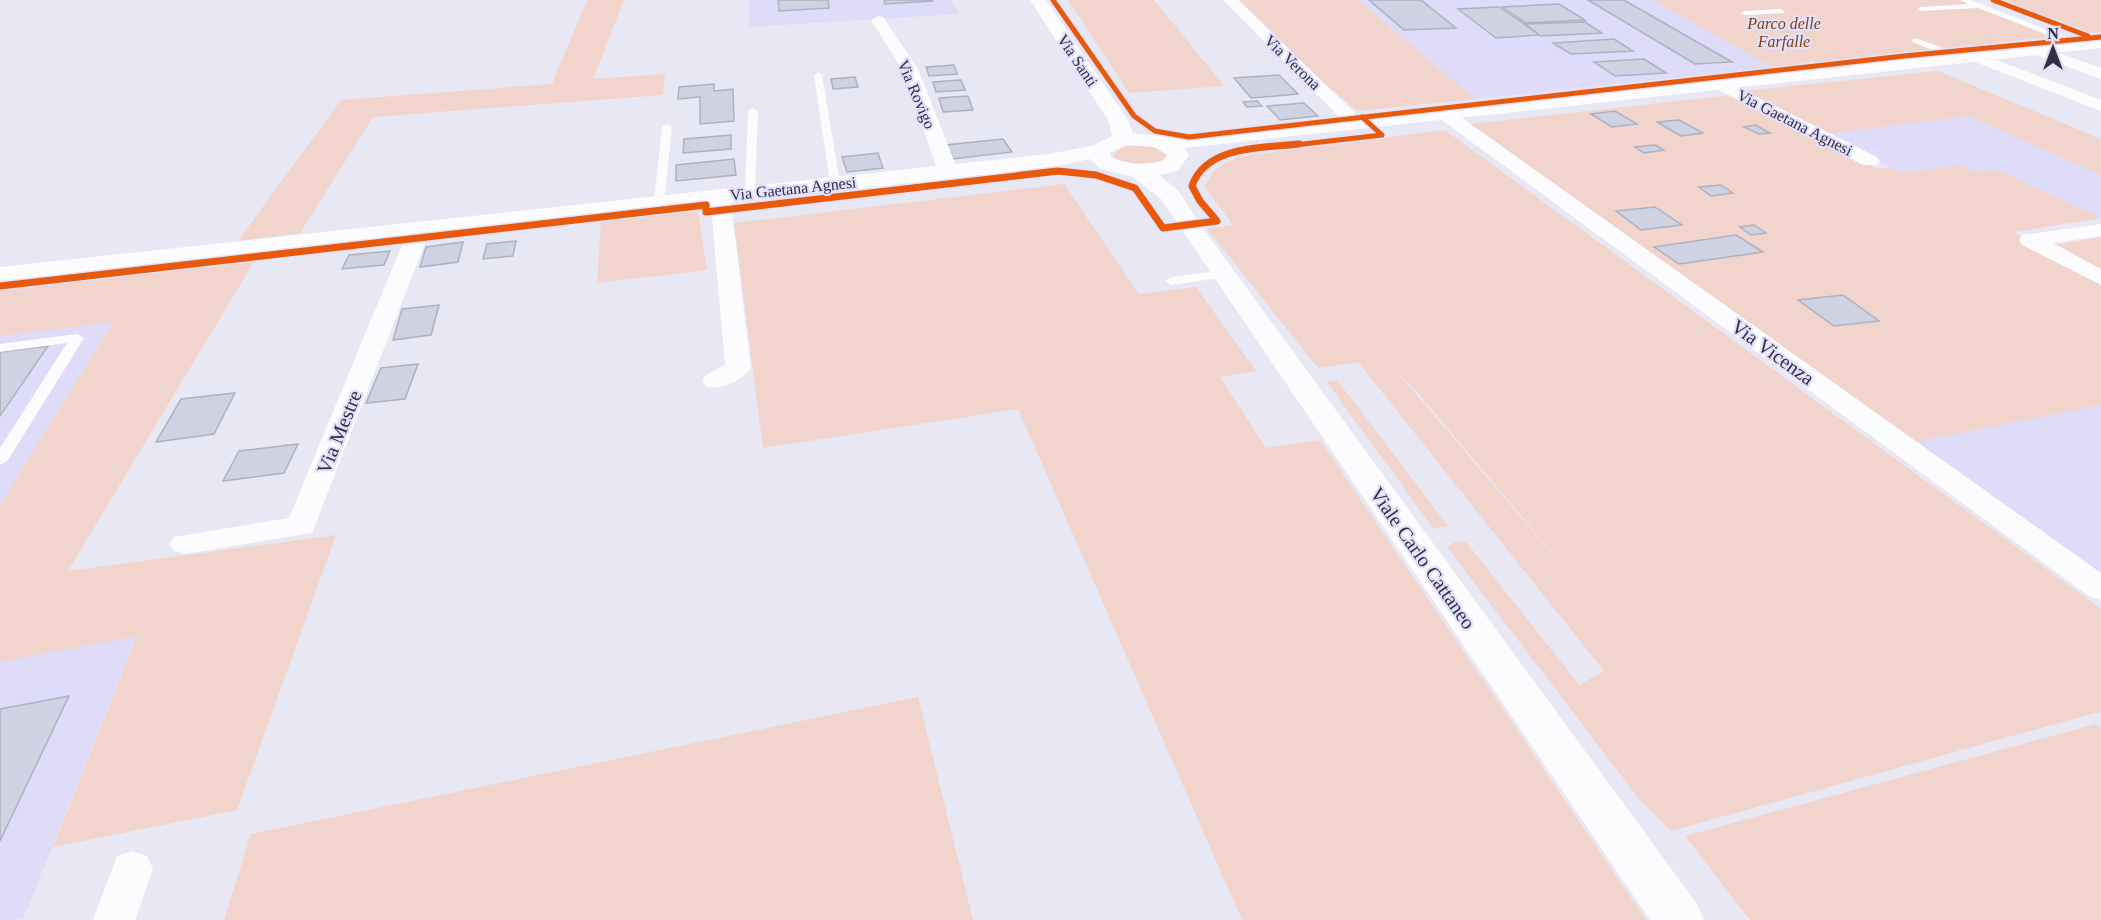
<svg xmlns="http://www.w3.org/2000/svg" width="2101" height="920" font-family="'Times New Roman',serif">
<rect width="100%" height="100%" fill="#e8e7f4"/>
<g fill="#dedcf9">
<path d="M750,0H951L959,14L749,27Z"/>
<path d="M1358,0H1653L1772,67L1475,99Z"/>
<path d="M1969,116L2101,175V218L1997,170L1976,172L1960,165L1902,173L1824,134Z"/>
<path d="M113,321L0,505V336Z"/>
<path d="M2101,405V574L1915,442Z"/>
<path d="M137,635L23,919L0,920V662Z"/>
</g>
<g fill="#f1d4cb" fill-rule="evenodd">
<path d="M587,0H624L593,79L665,74L663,95L373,117L300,233L238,241L341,100L552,84Z"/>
<path d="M1068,0H1154L1224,86L1129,93Z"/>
<path d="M1240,0H1358L1475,99L1358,111L1320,80Z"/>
<path d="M1653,0H1965L2050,37L1772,67Z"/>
<path d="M2003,0H2101V32L2091,33Z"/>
<path d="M1938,71L2101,139V175L1969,116L1824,134L1744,91Z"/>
<path d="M1733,95L1877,169L1889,167L1902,173L1960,165L1976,172L1997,170L2101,218L2015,232C2036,254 2074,241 2101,237V405L1915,442L1469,124Z"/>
<path d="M1445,130L2101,609V713L2098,712L1671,831L1640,800L1447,547L1457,541L1467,543L1579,685L1604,671L1358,362L1318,368L1207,229L1233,225L1205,187C1213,167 1224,162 1243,156ZM1398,373L1418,393L1618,631L1617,630Z"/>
<path d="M1140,145C1151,146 1160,147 1167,156L1164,161L1141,167L1117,161L1114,155C1120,146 1129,146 1140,145Z"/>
<path d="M1064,184L1139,294L1196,287L1256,371L1220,377L1266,448L1320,440L1646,920H1242L1018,409L763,448L734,223Z"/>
<path d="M698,211L707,270L597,283L601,222Z"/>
<path d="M255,260L68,571L336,535L237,810L53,847L137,636L0,662V505L113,322L0,336V289Z"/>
<path d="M1337,380L1448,526L1434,529L1327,382Z"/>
<path d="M918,697L973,920H224L251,834Z"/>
<path d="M2096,724L2101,728V920H1750L1685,836Z"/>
</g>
<g fill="#ced2e3" stroke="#aeb1c1" stroke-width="1.5">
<path d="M778,0H828L829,8L779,11Z"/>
<path d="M884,0H933V1L885,4Z"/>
<path d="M1369,0H1421L1456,28L1404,30Z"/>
<path d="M1588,0H1624L1732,62L1695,64Z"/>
<path d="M1559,4L1585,20L1526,23L1502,7Z"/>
<path d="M1499,7L1540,35L1496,38L1458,9Z"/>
<path d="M1585,22L1602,33L1541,36L1525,24Z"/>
<path d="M1614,39L1633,51L1571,54L1553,43Z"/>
<path d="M1644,59L1666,73L1615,76L1594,62Z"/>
<path d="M954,65L957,74L929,76L926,67Z"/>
<path d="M1279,75L1298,94L1251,98L1234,78Z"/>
<path d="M855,77L858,87L833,89L831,79Z"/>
<path d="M961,80L965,90L936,92L933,82Z"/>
<path d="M714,84V91L733,89L734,121L700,124V97L678,99L679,87Z"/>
<path d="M968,96L973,110L943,112L939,98Z"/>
<path d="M1257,101L1262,106L1247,107L1243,102Z"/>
<path d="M1304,103L1318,116L1280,120L1267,106Z"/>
<path d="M1615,111L1637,124L1612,127L1591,114Z"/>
<path d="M1679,120L1703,133L1681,136L1657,122Z"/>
<path d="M1755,125L1770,133L1759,134L1744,127Z"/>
<path d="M731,135V149L683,153L684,139Z"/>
<path d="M1003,139L1012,152L953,159L946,145Z"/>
<path d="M1655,145L1664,150L1644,153L1635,147Z"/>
<path d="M878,153L883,168L847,172L842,157Z"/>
<path d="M734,159L736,175L676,181V165Z"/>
<path d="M1721,185L1733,193L1711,196L1699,187Z"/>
<path d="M1655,207L1682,225L1641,230L1616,211Z"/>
<path d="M1754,225L1766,233L1751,235L1740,227Z"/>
<path d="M1736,235L1763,252L1679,264L1654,247Z"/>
<path d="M516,241L513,256L483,259L487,244Z"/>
<path d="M463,242L458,262L420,267L426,247Z"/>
<path d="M390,251L384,265L342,269L349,255Z"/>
<path d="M1843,295L1879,321L1834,326L1798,300Z"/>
<path d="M439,305L431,335L393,340L402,309Z"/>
<path d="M48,346L0,416V352Z"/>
<path d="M418,364L405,399L366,403L381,368Z"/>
<path d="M235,393L214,434L156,442L181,399Z"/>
<path d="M298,444L284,473L223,481L239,451Z"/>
<path d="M69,696L0,841V709Z"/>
</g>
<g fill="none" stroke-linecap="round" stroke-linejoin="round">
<g fill="#fcfbfd" fill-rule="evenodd">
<path d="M1960,0H1971L2087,45L2080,47L1978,8L1921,11L1917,9L1921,7L1968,4Z"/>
<path d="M1782,9L1785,13L1745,15L1741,13L1745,11Z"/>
<path d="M1916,38L1948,50L1949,52L1942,54L1913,42L1912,40Z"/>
<path d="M818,72L822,75L840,183L835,186L830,183L814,75Z"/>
<path d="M753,108L758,111L755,193L750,196L745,193L748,111Z"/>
<path d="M667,124L672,127L664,202L659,205L654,202L662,127Z"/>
<path d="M1223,270L1229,274L1227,277L1171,285L1165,281L1171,277Z"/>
<path d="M77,334L84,338L8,460L0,465V448L67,343L0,352V344Z"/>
</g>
<g fill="#fcfbfd" fill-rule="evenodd">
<path d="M1223,0H1238L1363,121L1366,125L1363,129H1351Z"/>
<path d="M878,16L883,17L918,69L958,171L955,175L948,177L938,171L902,69L871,20Z"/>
<path d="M2036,45L2101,68V79L2030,53L2028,50L2030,47Z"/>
<path d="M1976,52L2101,100V111L1970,60L1968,57L1970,54Z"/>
<path d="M1721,79L1877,157L1880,161L1877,165H1863L1715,88L1713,84L1715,80Z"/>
<path d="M1445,109L1451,110L2101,573V600L2090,597L1439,118L1436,114L1439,110Z"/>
<path d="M720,189L727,191L730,195L751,368C742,381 721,390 706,387L702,381L706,375L725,365L710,195L713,191Z"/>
<path d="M420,222L428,223L431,228L312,533L185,554L174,551L169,544L174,537L289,518L409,228L412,223Z"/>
<path d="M2101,224V236L2053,243L2101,269V285L2022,245L2019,240L2022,235L2030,234Z"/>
<path d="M132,851L147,856L153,869L135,920H93L117,856Z"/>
</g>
<path fill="#fcfbfd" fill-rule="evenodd" d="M1030,0H1046L1128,120L1133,133L1168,137L2101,38V48L1184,148L1189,155L1178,171L1159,175L1178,190L1199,223L1697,904L1704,920H1650L1161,199L1133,177L1101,169L1090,159L1048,168L0,283V267L1048,154L1092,146L1112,136L1108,120ZM1126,145L1154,147L1167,155L1162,161C1144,165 1128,165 1111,157L1110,153Z"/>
<defs>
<g id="cycleway-far1">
<path d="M1053,0L1134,116L1155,131L1189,137L1904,56L2101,37"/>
<path d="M1993,0L2088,36"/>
<path d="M1286,146L1382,135L1362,117"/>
</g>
<path id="cycleway" d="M0,286L706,205V212L1058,171L1096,175L1135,188L1163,228L1217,221L1200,201L1192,186C1206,145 1264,148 1299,144"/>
</defs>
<use href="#cycleway-far1" stroke="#e3e1fa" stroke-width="8"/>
<use href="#cycleway" stroke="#e3e1fa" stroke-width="10"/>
<use href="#cycleway-far1" stroke="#e8590c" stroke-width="5"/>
<use href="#cycleway" stroke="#e8590c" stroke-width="7"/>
</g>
<g text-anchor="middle" stroke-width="4.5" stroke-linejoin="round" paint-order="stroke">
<g font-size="16" font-style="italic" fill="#853d0c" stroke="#e3e1fa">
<text x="1784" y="29">Parco delle<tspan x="1784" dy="18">Farfalle</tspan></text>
</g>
<g font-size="16" fill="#312e46" stroke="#e3e1fa">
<text transform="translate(1078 60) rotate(56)" y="6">Via Santi</text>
<text transform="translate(1293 62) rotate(44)" y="6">Via Verona</text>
<text transform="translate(917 94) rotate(67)" y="6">Via Rovigo</text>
<text transform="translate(1795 122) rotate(27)" y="6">Via Gaetana Agnesi</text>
<text transform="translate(793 188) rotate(-6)" y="6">Via Gaetana Agnesi</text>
</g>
<g font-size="20" fill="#312e46" stroke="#e3e1fa">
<text transform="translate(1773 352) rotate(36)" y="7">Via Vicenza</text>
<text transform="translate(339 432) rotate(-68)" y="7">Via Mestre</text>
<text transform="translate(1423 558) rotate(55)" y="7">Viale Carlo Cattaneo</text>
</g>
</g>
<g transform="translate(2053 48)" stroke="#e3e1fa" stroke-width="4.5" paint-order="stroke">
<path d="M0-4.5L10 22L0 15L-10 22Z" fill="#312e46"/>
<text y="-9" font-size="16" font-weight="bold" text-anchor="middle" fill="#312e46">N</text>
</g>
</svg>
